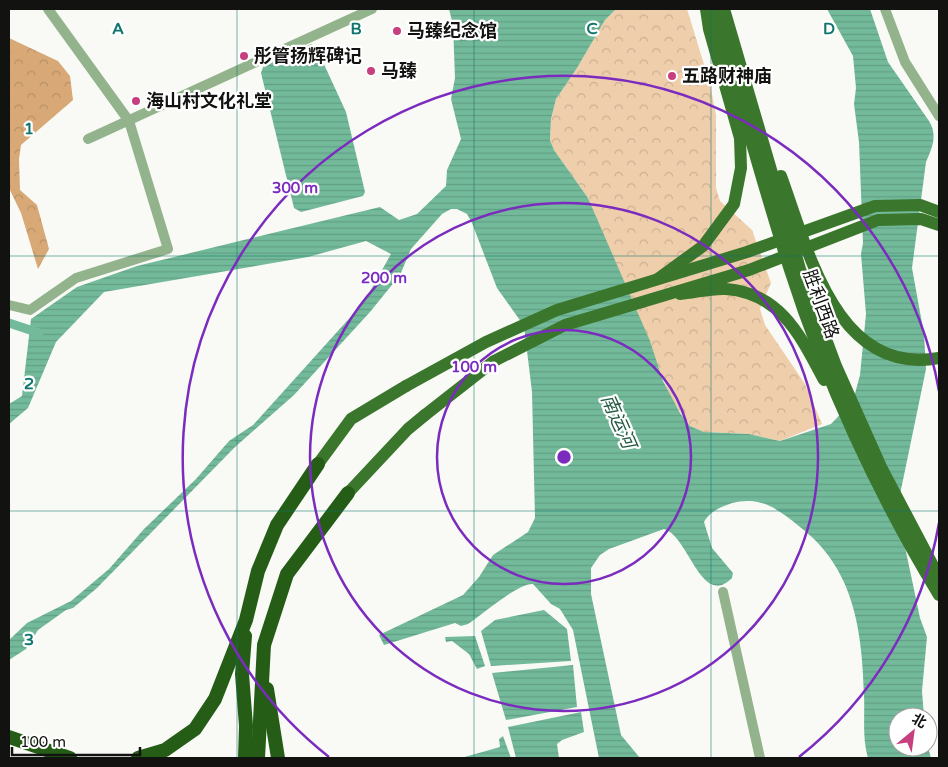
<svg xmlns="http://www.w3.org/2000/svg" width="948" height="767" font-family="'Varela Round','Noto Sans SC',sans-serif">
<defs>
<pattern id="forest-crowns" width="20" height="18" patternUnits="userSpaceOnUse" patternTransform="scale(1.25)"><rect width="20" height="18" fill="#d8a977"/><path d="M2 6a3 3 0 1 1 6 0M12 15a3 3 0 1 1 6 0" fill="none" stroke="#b89066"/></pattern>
<pattern id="park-crowns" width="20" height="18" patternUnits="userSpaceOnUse" patternTransform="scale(1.25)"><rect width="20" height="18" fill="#efceac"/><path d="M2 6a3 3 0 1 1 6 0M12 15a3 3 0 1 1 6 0" fill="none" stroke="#ccb093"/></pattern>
<pattern id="water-rules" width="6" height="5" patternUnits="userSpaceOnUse" patternTransform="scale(1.25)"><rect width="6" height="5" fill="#73ba9a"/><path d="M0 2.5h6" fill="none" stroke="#629f84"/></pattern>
</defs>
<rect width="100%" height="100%" fill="#f9faf5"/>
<path fill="url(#forest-crowns)" d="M9,38L58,61L70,76L73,100L21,145L19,159L20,190L37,205L49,249L38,269L21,213L9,188Z"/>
<path fill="url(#park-crowns)" d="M616,9H687L710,84L716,115V188L720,201L752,230L771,283L760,309L765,325L805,384L822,424L780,441L749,434L704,432L690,426L672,400L588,198L554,150L550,140L551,119L556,99L577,68L605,20Z"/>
<g fill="url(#water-rules)">
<path d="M449,9H616L605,20L577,68L556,99L551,119L550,140L554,150L588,198L650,341L663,381L680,413L690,426L704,432L749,434L780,441L831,424L853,401L860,375L866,314L861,254L863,243L859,142L854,104L856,88L853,56L827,9H870L888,62L929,121C938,135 932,148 926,162L912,268L924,334L926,369L897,509L920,618L927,637L922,691L924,717H898V747H928L931,758H868C862,736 865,717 864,694C862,630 854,568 800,527C785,515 770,502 750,501C735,500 711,508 704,522L712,548L733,573L732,578C701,609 689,536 664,529L609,549L600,555L591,568V594L621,735L640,758H599L573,630L560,609L551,604L533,584C518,583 482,615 468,624L461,626L455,623L384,645L379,635L463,595L479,577L493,555L528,532L535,518L532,392L524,326L497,288L472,223L467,214L457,209H451L442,214L411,249L400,275L370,312L294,395L235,447L97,588L73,608L66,610L38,630L26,649L9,660V640L27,623L71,601L109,569L144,529L196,479L229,441L253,425L364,302L391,254L366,241L308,257L104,292L56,342L28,408L9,424V404L22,396L31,319L77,287L137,266L380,207L399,220L417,214L446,186L447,170L461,139L451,99L455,78L453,25Z"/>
<path d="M311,44L316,47L346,112L365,192L363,196L301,212L294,208L261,73L263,67Z"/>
<path d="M544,610L567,629L571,661L491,666L481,631L495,620Z"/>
<path d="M475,636L485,666L477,669L469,654L452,641L446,642L445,637Z"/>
<path d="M573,665L577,707L506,720L492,673Z"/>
<path d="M581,712L584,732L562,740L557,744L559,758H516L508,727Z"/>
<path d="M503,736L511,758H461L500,747L499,739Z"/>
</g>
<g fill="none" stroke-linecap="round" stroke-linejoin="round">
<path stroke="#73ba9a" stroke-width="9" d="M9,323L39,333"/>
<g stroke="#93b38c" stroke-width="10">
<path d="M885,9L905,62L939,116"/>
<path d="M88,139L372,9"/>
<path d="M9,305L30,310L76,278L168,249L129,121L48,9"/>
<path d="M723,592L760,758"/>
</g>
<g stroke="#3a762c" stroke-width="12">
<path d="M713,9C739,96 762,183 790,270C825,380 879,497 939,595"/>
<path d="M724,9L800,269L836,366L881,467L939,577"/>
<path d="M781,176C808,249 836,377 939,358"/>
<path d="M659,278L703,246L734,204L741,168L740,138L709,29L706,9"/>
<path d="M680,294C694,293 711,288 726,289C781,293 801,337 824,380"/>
<path d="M318,464L351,419L406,386"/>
<path d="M348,493L408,429L425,415"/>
</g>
<g stroke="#255d17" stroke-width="14">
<path d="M267,689L278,758"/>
<path d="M9,737L70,758"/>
<path d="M138,758L165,750L195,729L215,699L246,620L258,571L277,525L318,464"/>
<path d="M245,758L246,726L242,674L245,636"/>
<path d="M258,758L264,645L287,574L348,493"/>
</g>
<g stroke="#3a762c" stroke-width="12">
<path d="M406,386L486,342L557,310L747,252L875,206L920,205L939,212"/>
<path d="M425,415L494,361L565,325L749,270L878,220L921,219L939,225"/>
</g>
</g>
<path fill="none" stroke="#0f766e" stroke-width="1" stroke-opacity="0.55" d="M237,9V758M474,9V758M711,9V758M9,256H939M9,511H939"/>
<g fill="none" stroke="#7b2cbf" stroke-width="2.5">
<circle cx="564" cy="457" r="127"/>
<circle cx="564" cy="457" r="254"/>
<path d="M939 523A381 381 0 0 1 799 757M329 757A381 381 0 1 1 939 391"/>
</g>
<g fill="#c63f7e" stroke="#fff" stroke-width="2">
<circle cx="397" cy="31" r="5"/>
<circle cx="244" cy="56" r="5"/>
<circle cx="371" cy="71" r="5"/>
<circle cx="672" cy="76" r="5"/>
<circle cx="136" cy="101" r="5"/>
</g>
<g text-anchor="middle" stroke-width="4.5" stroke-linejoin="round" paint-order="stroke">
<g font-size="18" font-weight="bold" fill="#121211" stroke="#fff" text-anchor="start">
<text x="407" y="37">马臻纪念馆</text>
<text x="254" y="62">彤管扬辉碑记</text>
<text x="381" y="77">马臻</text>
<text x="682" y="82">五路财神庙</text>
<text x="146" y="107">海山村文化礼堂</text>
</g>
<g font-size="18" fill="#121211" stroke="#fff">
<text transform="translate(821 304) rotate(70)" y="6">胜利西路</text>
</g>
<g font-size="19" font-style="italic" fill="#245b44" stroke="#fff">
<text transform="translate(619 421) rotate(66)" y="7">南运河</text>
</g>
</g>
<g font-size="16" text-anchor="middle" font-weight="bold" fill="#0f766e" stroke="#fff" stroke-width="4.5" stroke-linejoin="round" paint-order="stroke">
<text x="118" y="34">A</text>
<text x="356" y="34">B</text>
<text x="592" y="34">C</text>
<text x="829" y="34">D</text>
<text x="29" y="134">1</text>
<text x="29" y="389">2</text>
<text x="29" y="645">3</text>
</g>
<circle cx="564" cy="457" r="8" fill="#7b2cbf" stroke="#fff" stroke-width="2.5"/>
<g font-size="15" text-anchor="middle" font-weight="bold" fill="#7b2cbf" stroke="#fff" stroke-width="4.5" stroke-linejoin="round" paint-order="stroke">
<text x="295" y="193">300 m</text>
<text x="384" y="283">200 m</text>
<text x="474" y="372">100 m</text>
</g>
<rect width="948" height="767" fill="none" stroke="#121211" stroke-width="20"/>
<g transform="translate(913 732) rotate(29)"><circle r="24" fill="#ffffff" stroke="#a0a0a0"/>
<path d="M0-4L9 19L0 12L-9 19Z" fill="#c63f7e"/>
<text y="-8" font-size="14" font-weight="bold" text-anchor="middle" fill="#121211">北</text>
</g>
<path d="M12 747v8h128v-8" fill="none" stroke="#121211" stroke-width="2.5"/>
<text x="20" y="747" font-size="15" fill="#121211" stroke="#ffffff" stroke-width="4" paint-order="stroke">100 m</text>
</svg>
